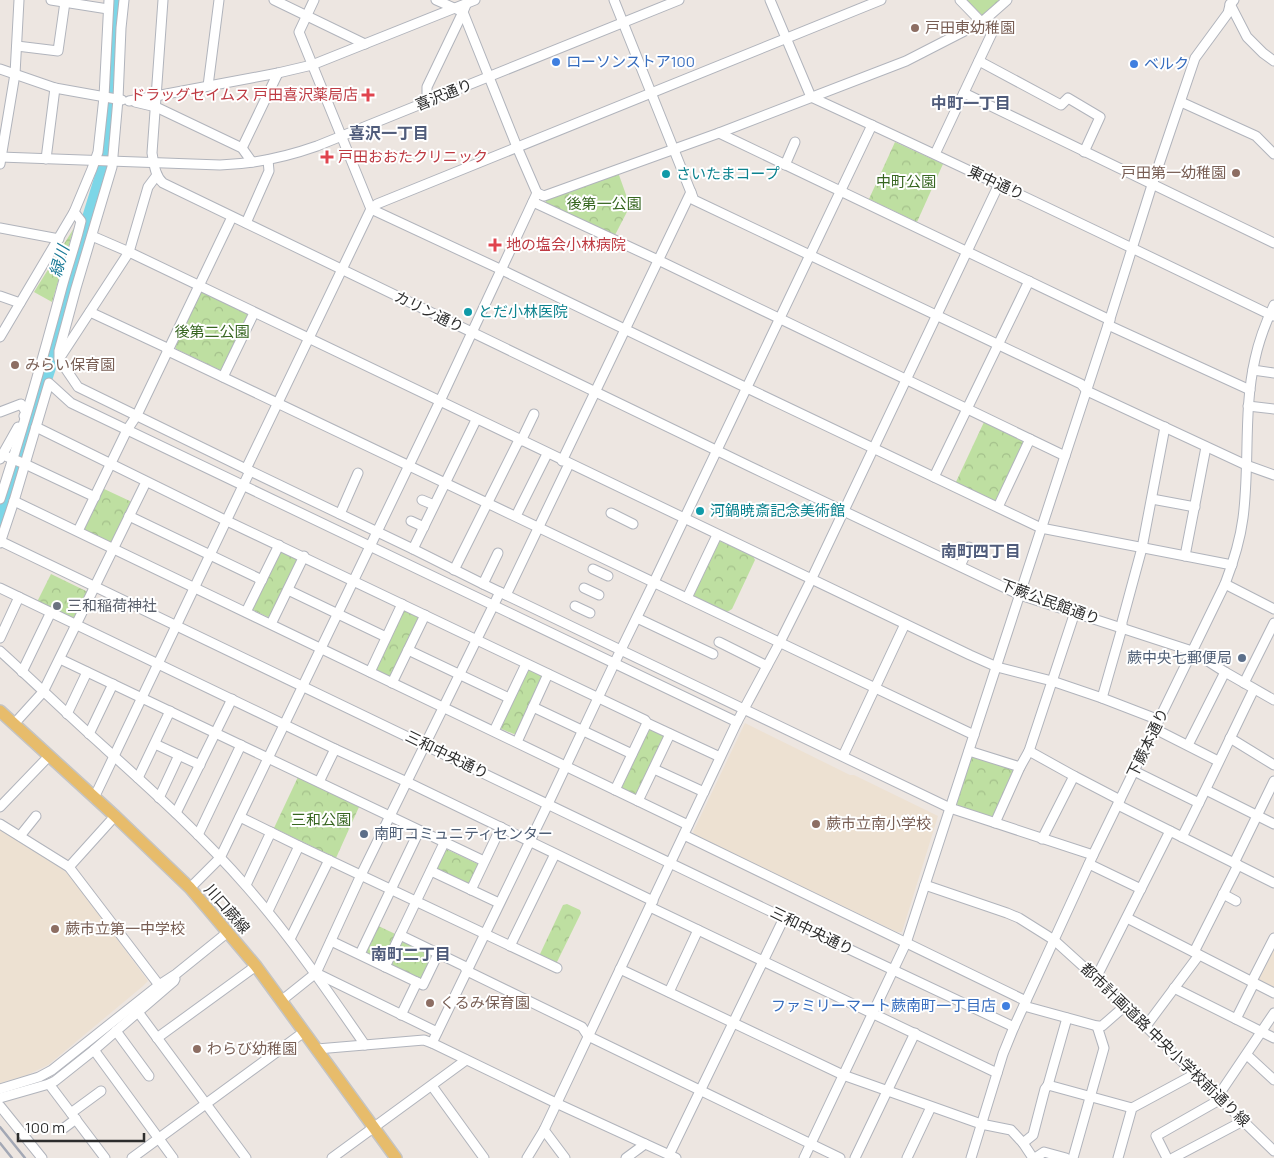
<svg xmlns="http://www.w3.org/2000/svg" width="1274" height="1158" font-family="Manrope,'Noto Sans JP',sans-serif">
<defs>
<pattern id="forest-firs" width="22" height="20" patternUnits="userSpaceOnUse" patternTransform="scale(1.25)"><rect width="22" height="20" fill="#bedfa1"/><path d="M5 1l3.5 6h-7zM16 11l3.5 6h-7z" fill="#a4c08b"/></pattern>
<pattern id="park-crowns" width="20" height="18" patternUnits="userSpaceOnUse" patternTransform="scale(1.25)"><rect width="20" height="18" fill="#bedfa1"/><path d="M2 6a3 3 0 1 1 6 0M12 15a3 3 0 1 1 6 0" fill="none" stroke="#a4c08b"/></pattern>
</defs>
<rect width="100%" height="100%" fill="#ede6e1"/>
<g fill="#ede1d2">
<path d="M745,723L850,775H854L938,816L902,932H897L695,835L693,832Z"/>
<path d="M0,829L61,868L72,878L148,981L143,986L48,1065L27,1075L0,1083Z"/>
<path d="M1274,946V989L1259,981L1258,978Z"/>
</g>
<path fill="url(#forest-firs)" d="M967,0H1001L983,16Z"/>
<g fill="url(#park-crowns)">
<path d="M895,142L943,164L917,222L869,199Z"/>
<path d="M616,174L619,175L630,206L615,235H613L546,203V200Z"/>
<path d="M74,228L52,302L34,292Z"/>
<path d="M200,292H202L249,314L222,371L176,349L175,346Z"/>
<path d="M984,422L1023,441L1024,446L998,501L993,502L955,484Z"/>
<path d="M102,488L132,502L112,543L82,529Z"/>
<path d="M720,541L753,556L755,560L732,609L727,612L693,596V593L717,542Z"/>
<path d="M283,551L297,558V563L272,615L268,617L253,610L252,606L279,553Z"/>
<path d="M51,574L88,592L74,620L37,602Z"/>
<path d="M404,610L418,617L419,620L392,675L389,676L376,670L402,611Z"/>
<path d="M528,669L542,676L543,679L517,733L514,734L499,728Z"/>
<path d="M649,728L665,735L636,795L620,787Z"/>
<path d="M974,754L1014,768L1015,771L992,818L958,808L957,803L971,757Z"/>
<path d="M298,777L359,807L336,858L274,828Z"/>
<path d="M446,849L478,864L479,867L470,886L435,871L444,850Z"/>
<path d="M567,904L580,910L581,913L557,962L554,963L540,957V954L563,905Z"/>
<path d="M374,924L438,954L423,985L360,954Z"/>
</g>
<g fill="none" stroke-linecap="round" stroke-linejoin="round">
<path stroke="#7cd6e7" stroke-width="15" d="M0,525L32,418L48,369L83,239L104,171L108,149L117,0"/>
<defs>
<g id="minor">
<path d="M51,0L108,9"/>
<path d="M163,0L152,153C154,164 155,176 163,183L751,467L1020,595L1192,651L1225,672L1274,700"/>
<path d="M274,0L365,44"/>
<path d="M314,0L299,32L371,209L502,270L747,388L1041,528L1232,565"/>
<path d="M614,0L694,200L1081,384L1087,391L1246,465L1274,475"/>
<path d="M770,0L811,97C966,168 1120,242 1273,316"/>
<path d="M1230,4L1247,37L1263,53L1274,61"/>
<path d="M17,46L58,51L65,2"/>
<path d="M979,61L1061,105L1068,98L1100,117L1084,152"/>
<path d="M0,69L55,88L122,100"/>
<path d="M208,86L219,0"/>
<path d="M964,93L1274,243"/>
<path d="M129,101L278,73L312,65L475,0"/>
<path d="M135,102L156,107L242,148L252,162"/>
<path d="M427,102V87L463,12L436,0"/>
<path d="M1181,102L1256,136L1274,154"/>
<path d="M719,133L1110,320"/>
<path d="M242,148L278,73"/>
<path d="M935,154L992,33L960,0"/>
<path d="M0,157L220,165C253,164 286,157 317,146L679,0"/>
<path d="M46,159L55,88"/>
<path d="M0,164L15,74L19,0"/>
<path d="M785,165L795,142"/>
<path d="M157,175L148,187L129,252L59,359L78,387L246,469L413,549L483,584L950,808L1093,855"/>
<path d="M537,193L544,196L719,133L906,61L982,22L1007,0"/>
<path d="M533,202L658,260L1065,456"/>
<path d="M246,223L269,171L268,160"/>
<path d="M0,228L59,239"/>
<path d="M92,236L129,252L970,655L997,667L1052,681L1102,698L1159,720"/>
<path d="M0,296L20,303"/>
<path d="M90,312L165,347L168,351L208,370L974,735"/>
<path d="M1108,325L1250,390"/>
<path d="M0,337L74,212L92,169L98,152L104,97L109,0"/>
<path d="M59,357V351L76,288L112,167L118,99L121,28L124,0"/>
<path d="M1253,370L1274,373"/>
<path d="M223,377L254,313"/>
<path d="M1248,406L1274,409"/>
<path d="M0,412L21,404L26,412L24,416"/>
<path d="M36,427L227,521L645,720L647,723L720,757"/>
<path d="M521,441L534,414"/>
<path d="M0,456L3,455L25,464L95,497"/>
<path d="M0,459L18,427"/>
<path d="M562,461L691,192"/>
<path d="M246,469L371,209L377,204L881,0"/>
<path d="M934,477L1029,281"/>
<path d="M0,499C23,429 43,358 62,287C68,265 76,243 81,221L74,212"/>
<path d="M1152,499L1195,507"/>
<path d="M422,500L434,505"/>
<path d="M14,501L688,825"/>
<path d="M998,507L1030,439"/>
<path d="M611,513L633,524"/>
<path d="M340,514L358,473"/>
<path d="M129,516L262,580"/>
<path d="M516,516L547,454"/>
<path d="M411,521L424,527"/>
<path d="M78,531L127,430L137,415L232,217"/>
<path d="M0,541L853,951L1014,1027"/>
<path d="M0,543L14,501L49,383L71,403L737,722"/>
<path d="M413,549L476,420"/>
<path d="M1185,556L1206,447"/>
<path d="M960,566L969,547"/>
<path d="M593,569L608,576"/>
<path d="M454,570L519,440"/>
<path d="M483,584L498,553"/>
<path d="M1225,584L1274,609"/>
<path d="M0,588L335,749L407,782L653,901"/>
<path d="M584,588L599,595"/>
<path d="M288,590L386,637"/>
<path d="M506,595L569,464"/>
<path d="M687,598L717,535"/>
<path d="M575,606L590,613"/>
<path d="M246,612L279,545"/>
<path d="M637,618L713,654"/>
<path d="M271,624L304,556"/>
<path d="M0,638L19,597"/>
<path d="M719,642L767,666"/>
<path d="M408,650L509,698"/>
<path d="M0,651C32,680 63,710 95,739C147,786 200,833 247,887C290,936 327,990 365,1045"/>
<path d="M60,659L484,861"/>
<path d="M22,672L51,612"/>
<path d="M370,672L402,604"/>
<path d="M392,683L425,615"/>
<path d="M1244,683L1274,623"/>
<path d="M1102,698L1122,628V622L1142,548L1165,427"/>
<path d="M533,707L632,754"/>
<path d="M67,714L87,672"/>
<path d="M14,724L43,692L146,482"/>
<path d="M1155,729L1218,761"/>
<path d="M494,731L526,664"/>
<path d="M89,734L113,684"/>
<path d="M1230,738L1274,765"/>
<path d="M517,742L548,674"/>
<path d="M155,744L200,765"/>
<path d="M1188,745L1225,672"/>
<path d="M969,751L1020,767"/>
<path d="M1029,751L1074,776L1120,800"/>
<path d="M843,756L905,624"/>
<path d="M654,769L704,792"/>
<path d="M1134,771L1199,803"/>
<path d="M138,778L170,711"/>
<path d="M319,782L335,749"/>
<path d="M615,790L647,723"/>
<path d="M1206,790L1274,824"/>
<path d="M94,798L250,471"/>
<path d="M159,798L179,755"/>
<path d="M638,801L670,734"/>
<path d="M1118,805L1274,883"/>
<path d="M0,807L49,756"/>
<path d="M176,813L232,699"/>
<path d="M240,817L299,846L557,968"/>
<path d="M995,823L1020,767L1029,751L1075,612"/>
<path d="M0,824L69,867L159,985"/>
<path d="M198,835L241,745"/>
<path d="M684,835L1026,1001"/>
<path d="M20,836L36,816"/>
<path d="M1182,837C1207,788 1230,738 1254,689"/>
<path d="M1042,839L1074,776"/>
<path d="M444,843L400,935L464,966L467,971L582,1027L588,1036L840,1158"/>
<path d="M1234,863L1274,781"/>
<path d="M1089,864L1141,889"/>
<path d="M69,867L115,816"/>
<path d="M431,871L499,903"/>
<path d="M246,885L271,832"/>
<path d="M925,885L1007,913L1019,918L1054,940L1096,978L1274,1151"/>
<path d="M190,888L220,858L440,401L537,193L517,147L463,12L468,0"/>
<path d="M471,890L501,827"/>
<path d="M1223,894L1236,901"/>
<path d="M650,907L997,1073"/>
<path d="M268,911L299,846"/>
<path d="M1127,918L1274,993"/>
<path d="M290,939L329,860"/>
<path d="M331,941L423,985L438,954"/>
<path d="M510,946L555,854"/>
<path d="M1194,952L1238,865"/>
<path d="M360,954L419,831"/>
<path d="M385,967L400,935"/>
<path d="M620,969L843,1075L981,1124L1011,1130L1023,1143L1033,1158"/>
<path d="M316,973L437,1032"/>
<path d="M1096,978L1170,831"/>
<path d="M1252,981L1274,938"/>
<path d="M1174,988L1274,1038"/>
<path d="M669,992L698,930"/>
<path d="M281,1001L316,973L361,875L500,592"/>
<path d="M1024,1006L1097,1026H1102L1125,1006"/>
<path d="M138,1012L246,1158"/>
<path d="M401,1015L417,982"/>
<path d="M1236,1019L1254,983"/>
<path d="M1146,1026L1199,955"/>
<path d="M116,1031L149,1076"/>
<path d="M157,1038L256,966"/>
<path d="M432,1043L548,804L614,664L654,582L872,125"/>
<path d="M317,1049L424,1040L432,1043L556,1103L676,1158"/>
<path d="M94,1050L173,1158"/>
<path d="M1247,1055L1274,1080"/>
<path d="M49,1084L105,1158"/>
<path d="M1048,1085L1132,1108"/>
<path d="M432,1086L484,1158"/>
<path d="M0,1089L39,1077L52,1070L159,985L176,974L228,932"/>
<path d="M1218,1096L1274,1013"/>
<path d="M0,1098L49,1084L55,1081L94,1050L174,981L175,979"/>
<path d="M0,1106L42,1158"/>
<path d="M71,1113L101,1091"/>
<path d="M64,1128L76,1119"/>
<path d="M544,1130L565,1158"/>
<path d="M1023,1143L1033,1135L1045,1089L1048,1085L1067,1018"/>
<path d="M669,1155L784,918"/>
<path d="M132,1158L304,1032"/>
<path d="M332,1158L466,1060"/>
<path d="M527,1158L544,1130L737,722L780,642L811,580L999,184"/>
<path d="M626,1158L645,1144"/>
<path d="M804,1158L906,943L1065,456L1108,325L1152,185L1195,58L1228,13L1230,5L1234,0"/>
<path d="M855,1158L915,1033"/>
<path d="M907,1158L931,1107"/>
<path d="M971,1158L1003,1054L1014,1027L1093,855L1225,584C1233,563 1240,541 1243,518C1250,465 1243,411 1255,359C1259,340 1266,322 1274,305"/>
<path d="M1035,1158L1044,1152L1066,1158"/>
<path d="M1073,1158L1104,1048L1097,1026"/>
<path d="M1118,1158L1132,1108L1195,1074"/>
<path d="M1167,1158L1156,1136L1221,1099"/>
<path d="M1173,1158L1243,1121"/>
</g>
<path id="major" d="M0,711L115,816L190,888L208,909L256,966L396,1158"/>
</defs>
<use href="#minor" stroke="#b1b4bc" stroke-width="11"/>
<use href="#major" stroke="#c4c4c4" stroke-width="14"/>
<use href="#minor" stroke="#fff" stroke-width="9"/>
<use href="#major" stroke="#e7bc6b" stroke-width="11"/>
<g stroke="#a3a8b5" stroke-width="2.5">
<path d="M0,1127L25,1158"/>
<path d="M0,1143L12,1158"/>
</g>
</g>
<g fill="#8d6e63" stroke="#fff" stroke-width="2">
<circle cx="915" cy="28" r="5"/>
<circle cx="1236" cy="173" r="5"/>
<circle cx="15" cy="365" r="5"/>
<circle cx="816" cy="824" r="5"/>
<circle cx="55" cy="929" r="5"/>
<circle cx="430" cy="1003" r="5"/>
<circle cx="197" cy="1049" r="5"/>
</g>
<g fill="#3f7fe0" stroke="#fff" stroke-width="2">
<circle cx="556" cy="62" r="5"/>
<circle cx="1134" cy="64" r="5"/>
<circle cx="1006" cy="1006" r="5"/>
</g>
<g fill="#e0444e" stroke="#fff" stroke-width="2">
<path d="M365.5 87.5h5v5h5v5h-5v5h-5v-5h-5v-5h5z"/>
<path d="M324.5 149.5h5v5h5v5h-5v5h-5v-5h-5v-5h5z"/>
<path d="M492.5 237.5h5v5h5v5h-5v5h-5v-5h-5v-5h5z"/>
</g>
<g fill="#0f9aa8" stroke="#fff" stroke-width="2">
<circle cx="666" cy="174" r="5"/>
<circle cx="468" cy="312" r="5"/>
<circle cx="700" cy="511" r="5"/>
</g>
<circle fill="#6b7280" stroke="#fff" stroke-width="2" cx="57" cy="606" r="5"/>
<g fill="#5c6f8a" stroke="#fff" stroke-width="2">
<circle cx="1242" cy="658" r="5"/>
<circle cx="364" cy="834" r="5"/>
</g>
<g text-anchor="middle" stroke-width="4" stroke-linejoin="round" paint-order="stroke">
<g font-size="15" fill="#785e54" stroke="#fff" text-anchor="start">
<text x="925" y="33">戸田東幼稚園</text>
<text x="1226" y="178" text-anchor="end">戸田第一幼稚園</text>
<text x="25" y="370">みらい保育園</text>
<text x="826" y="829">蕨市立南小学校</text>
<text x="65" y="934">蕨市立第一中学校</text>
<text x="440" y="1008">くるみ保育園</text>
<text x="207" y="1054">わらび幼稚園</text>
</g>
<g font-size="15" fill="#366cbe" stroke="#fff" text-anchor="start">
<text x="566" y="67">ローソンストア100</text>
<text x="1144" y="69">ベルク</text>
<text x="996" y="1011" text-anchor="end">ファミリーマート蕨南町一丁目店</text>
</g>
<g font-size="15" fill="#be3a42" stroke="#fff" text-anchor="start">
<text x="358" y="100" text-anchor="end">ドラッグセイムス 戸田喜沢薬局店</text>
<text x="338" y="162">戸田おおたクリニック</text>
<text x="506" y="250">地の塩会小林病院</text>
</g>
<g font-size="15" fill="#2d2d2d" stroke="#fff">
<text transform="translate(444 95) rotate(-22)" y="5">喜沢通り</text>
<text transform="translate(996 183) rotate(25)" y="5">東中通り</text>
<text transform="translate(429 312) rotate(26)" y="5">カリン通り</text>
<text transform="translate(1050 602) rotate(20)" y="5">下蕨公民館通り</text>
<text transform="translate(1148 743) rotate(-64)" y="5">下蕨本通り</text>
<text transform="translate(447 755) rotate(26)" y="5">三和中央通り</text>
<text transform="translate(227 909) rotate(49)" y="5">川口蕨線</text>
<text transform="translate(812 931) rotate(26)" y="5">三和中央通り</text>
<text transform="translate(1165 1045) rotate(44)" y="5">都市計画道路 中央小学校前通り線</text>
</g>
<g font-size="15" fill="#0d838f" stroke="#fff" text-anchor="start">
<text x="676" y="179">さいたまコープ</text>
<text x="478" y="317">とだ小林医院</text>
<text x="710" y="516">河鍋暁斎記念美術館</text>
</g>
<g font-size="15" fill="#376621" stroke="#fff">
<text x="906" y="187">中町公園</text>
<text x="604" y="209">後第一公園</text>
<text x="212" y="337">後第二公園</text>
<text x="321" y="825">三和公園</text>
</g>
<g font-size="15" fill="#5b616d" stroke="#fff" text-anchor="start">
<text x="67" y="611">三和稲荷神社</text>
</g>
<g font-size="15" fill="#4e5e75" stroke="#fff" text-anchor="end">
<text x="1232" y="663">蕨中央七郵便局</text>
<text x="374" y="839" text-anchor="start">南町コミュニティセンター</text>
</g>
<g font-size="16" font-weight="bold" fill="#505c7b" stroke="#fff">
<text x="971" y="109">中町一丁目</text>
<text x="389" y="139">喜沢一丁目</text>
<text x="981" y="557">南町四丁目</text>
<text x="411" y="960">南町二丁目</text>
</g>
<g font-size="16" font-style="italic" fill="#187996" stroke="#fff">
<text transform="translate(59 261) rotate(-74)" y="6">緑川</text>
</g>
</g>
<path d="M18 1133v8h126v-8" fill="none" stroke="#2d2d2d" stroke-width="2.5"/>
<text x="25" y="1133" font-size="15" fill="#2d2d2d" stroke="#ffffff" stroke-width="4" paint-order="stroke">100 m</text>
</svg>
